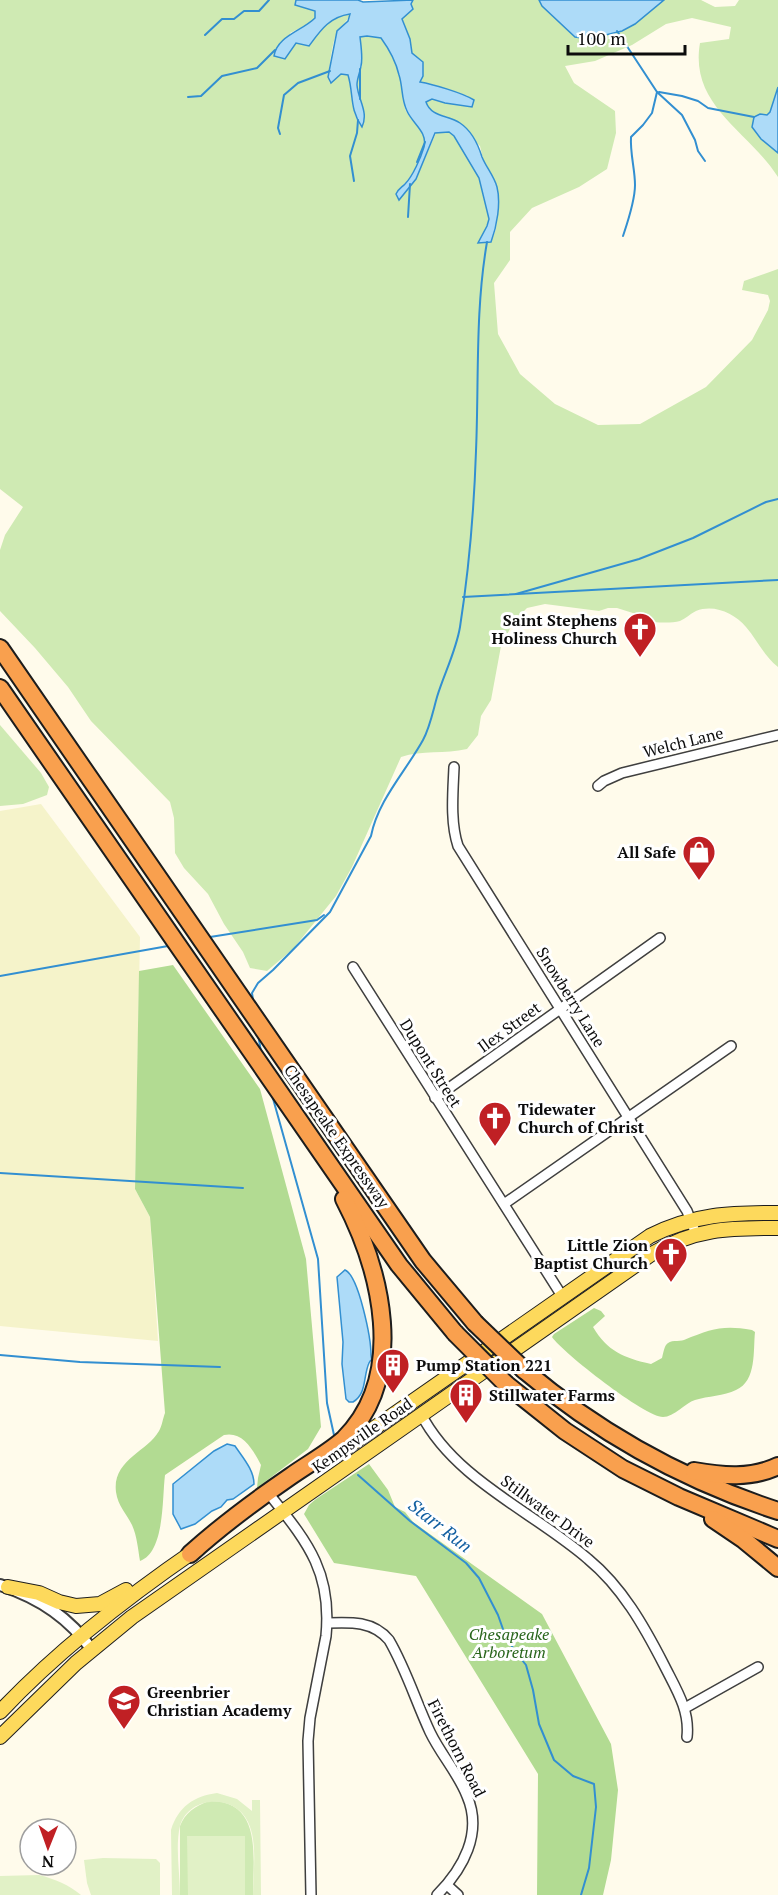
<svg xmlns="http://www.w3.org/2000/svg" width="778" height="1895" font-family="'PT Serif',serif">
<rect width="100%" height="100%" fill="#fffbeb"/>
<path fill="#f5f3ca" d="M41,804L140,937L135,1189L150,1217L158,1341L0,1326V811Z"/>
<g fill="#cfeab3">
<path d="M0,0H296V5L315,11V18L310,23L290,33L296,43L309,46C320,30 329,17 350,14C347,22 343,24 338,30C333,37 327,75 330,83L341,74L348,75C353,93 350,112 362,127L364,113L357,86L358,72L362,66L360,37L367,36L381,38C388,49 396,61 399,75C403,87 401,99 406,111C412,123 428,132 424,146C421,157 413,175 405,183C401,187 399,188 396,193L399,199L416,179L436,133L449,132L454,136L479,178L489,219L487,226L478,242H491L496,229L498,194L491,173L483,159L480,146L448,117L434,113L428,109L426,102L432,99L445,103L468,96C451,91 437,84 419,82L416,58L412,53L410,39L402,18L413,9L411,4L413,0H539L542,6L575,37L589,39L622,31L635,24L664,0H701L715,7L735,6L739,0H778V87L770,112L767,115L761,139L778,153V177C749,131 689,106 700,43L729,39L731,27L692,18L666,24L632,45L595,61L565,66L574,83L615,111L616,133L607,169L579,187L532,208L510,232V260L494,283L498,334L520,374L555,404L598,425L640,424L706,387L752,340L768,310L770,301L768,295L742,290L744,281L778,269V667C764,656 758,641 746,627C734,613 714,604 696,611C690,614 685,619 680,621C669,624 654,622 642,621L636,614L617,608H608L599,611L545,604L527,608L514,621L501,646L491,700L481,716L478,735L467,749C445,754 422,750 401,757L352,867L336,896L293,949L267,971L250,968L243,952L224,924L208,894L184,868L175,853L174,818L170,802L91,721L68,687L35,648L0,611V550L5,535L23,507L0,489Z"/>
<path d="M0,725L41,773L49,787L47,795L23,804L0,806Z"/>
<path d="M209,1801C263,1800 253,1858 253,1895H180V1826C185,1813 195,1806 209,1801Z"/>
</g>
<g fill="#b2db92">
<path d="M173,965L260,1089L306,1259L321,1427L308,1449L257,1488L258,1478L261,1465C253,1450 243,1431 224,1435L165,1475C162,1498 165,1552 140,1561C138,1549 137,1536 132,1525C126,1513 118,1506 116,1492C112,1460 147,1452 159,1431C162,1426 163,1418 165,1413L150,1217L135,1189L139,971Z"/>
<path d="M594,1308L601,1311L605,1316L593,1327C607,1351 624,1358 651,1364L662,1358C663,1354 664,1348 666,1345C670,1339 679,1342 684,1340C712,1329 722,1325 752,1330L755,1332C753,1350 757,1381 736,1390C724,1396 708,1396 695,1400C685,1403 674,1417 663,1417C645,1417 563,1353 552,1337L554,1334Z"/>
<path d="M369,1464L388,1490L395,1507L405,1512L413,1522L542,1614L611,1744L618,1790L611,1860L603,1895H537L538,1774L416,1576L334,1563L304,1514L309,1505L316,1499Z"/>
</g>
<g fill="#e1f1c6">
<path d="M217,1793L237,1799L252,1811V1800H260L261,1895H253C253,1872 258,1843 248,1822C235,1794 189,1795 180,1826C175,1847 180,1873 180,1895H172L171,1830C178,1807 194,1796 217,1793Z"/>
<path d="M187,1836H245V1895H188Z"/>
<path d="M103,1858L156,1859L160,1863V1895H91L87,1883L84,1860Z"/>
<path d="M39,1875C55,1879 69,1885 81,1895H0V1876Z"/>
</g>
<g fill="#addbf8" stroke="#328fd1" stroke-width="1.5">
<path d="M296,0H358L363,2L413,0L411,4L413,9L402,19L410,39L412,53L423,62V76L420,82C432,84 463,93 474,100L472,107L445,103L432,99L426,102C431,117 448,115 460,123C472,131 478,144 482,157C486,167 494,176 497,187C501,203 497,226 491,242L478,243L487,226L489,219L479,178L454,136L449,132L435,133L416,179L399,200L396,194C399,188 401,188 405,184C413,176 421,157 424,147C428,132 412,123 407,111C401,99 403,87 399,75C396,62 389,49 381,38L367,36L360,37C361,46 363,58 361,66C360,73 357,78 357,85C358,100 369,112 362,127C349,108 354,95 348,75L341,74L331,83L328,77L337,31L348,21L350,14C329,17 320,31 309,46L296,43L285,59L274,56C277,36 302,31 315,18V11L295,5Z"/>
<path d="M539,0H664L635,24L622,31L589,39L575,37L542,6Z"/>
<path d="M778,87V153L761,139L752,127L754,117L760,114L767,115L770,112Z"/>
<path d="M345,1270C359,1276 371,1339 371,1355C372,1363 372,1357 369,1363C363,1376 367,1394 353,1402H349L346,1399L342,1364L343,1342L337,1277Z"/>
<path d="M227,1444L235,1446C243,1458 254,1470 254,1484L233,1499L227,1500L221,1507L212,1511L195,1524L181,1529L173,1514V1484L214,1451Z"/>
</g>
<g fill="none" stroke-linecap="round" stroke-linejoin="round">
<g stroke="#328fd1" stroke-width="2">
<path d="M617,31L657,92L682,115L695,140L698,151L705,161"/>
<path d="M205,35L222,19H234L244,11H259L269,0"/>
<path d="M659,92L682,96L698,101L708,108L754,117"/>
<path d="M188,97L201,96L222,76L257,68L275,50"/>
<path d="M360,99V69"/>
<path d="M280,134L278,128L284,95L298,83L330,71"/>
<path d="M417,162L425,142"/>
<path d="M354,181L350,156L357,133L358,120"/>
<path d="M408,217L410,184"/>
<path d="M623,236C628,221 635,201 635,185C635,169 630,154 631,137L643,125L652,113L657,92"/>
<path d="M516,594L639,559L693,538L766,502L778,499"/>
<path d="M463,597L778,580"/>
<path d="M210,937L317,920L324,915"/>
<path d="M0,976L168,946"/>
<path d="M253,1000L252,993L258,983L273,970L330,912L371,836C378,800 406,771 423,740C430,727 433,711 437,697C444,674 456,651 460,627C469,569 474,510 476,451C479,381 475,311 487,242"/>
<path d="M258,1034L261,1052"/>
<path d="M272,1095L318,1259L327,1403L334,1435"/>
<path d="M0,1173L243,1188"/>
<path d="M0,1355L80,1362L220,1367"/>
<path d="M358,1475L410,1521L466,1563L479,1578L498,1615L504,1632L514,1650L526,1665L533,1690L539,1724L554,1760L573,1776L594,1784L596,1807L589,1868L581,1895"/>
</g>
<defs>
<g id="minor">
<path d="M454,767C453,792 450,822 458,846L687,1211L696,1234"/>
<path d="M598,786L604,781L622,773L778,735"/>
<path d="M353,967L562,1296"/>
<path d="M435,1098L660,938"/>
<path d="M504,1204L731,1046"/>
<path d="M421,1414C455,1480 534,1512 588,1559C622,1587 644,1626 664,1665C676,1689 690,1710 687,1737"/>
<path d="M273,1499C309,1544 332,1574 326,1636L310,1718L308,1741L311,1895"/>
<path d="M328,1623C351,1622 373,1621 389,1640C406,1669 416,1702 430,1732C441,1755 458,1773 467,1796C483,1833 463,1869 437,1895"/>
<path d="M685,1708L758,1667"/>
<path d="M447,1885L458,1895"/>
</g>
<path id="tertiary" d="M0,1585C38,1597 69,1617 92,1650"/>
<g id="primary">
<path d="M337,1454L650,1236C694,1214 730,1213 778,1213"/>
<path d="M8,1587L39,1593L59,1602L76,1606L100,1604L126,1590"/>
<path d="M0,1712C58,1650 127,1597 197,1549"/>
<path d="M0,1737L76,1663L132,1617L650,1255C695,1228 728,1228 778,1228"/>
</g>
<g id="motorway">
<path d="M0,648L423,1261L475,1323"/>
<path d="M0,688L399,1265L455,1333"/>
<path d="M524,1370C600,1434 683,1480 778,1511"/>
<path d="M506,1384L565,1431L623,1469L679,1497L778,1539"/>
<path d="M694,1471C722,1476 751,1479 778,1466"/>
<path d="M713,1519L744,1540L778,1568"/>
<path d="M190,1554C222,1525 256,1500 291,1476C308,1464 328,1453 344,1439C408,1375 381,1270 344,1199"/>
</g>
</defs>
<use href="#minor" stroke="#3f3f3f" stroke-width="12"/>
<use href="#tertiary" stroke="#3f3f3f" stroke-width="14"/>
<use href="#primary" stroke="#1d1d1d" stroke-width="16"/>
<use href="#motorway" stroke="#1d1d1d" stroke-width="20"/>
<use href="#minor" stroke="#fff" stroke-width="9"/>
<use href="#tertiary" stroke="#fff" stroke-width="10"/>
<use href="#primary" stroke="#fdd95c" stroke-width="14"/>
<use href="#motorway" stroke="#f9a04e" stroke-width="16"/>
<defs>
<g id="motorway-bridge">
<path d="M475,1323L524,1370"/>
<path d="M455,1333L506,1384"/>
</g>
</defs>
<use href="#motorway-bridge" stroke="#1d1d1d" stroke-width="20" stroke-linecap="butt"/>
<use href="#motorway-bridge" stroke="#f9a04e" stroke-width="16"/>
</g>
<defs>
<symbol id="church-pin" viewBox="-11 -11 22 30"><path d="M0 17L-7.5 6A9.5 9.5 0 1 1 7.5 6Z" fill="#c02024" stroke="#fff"/><path d="M-1.2-6h2.4v3.5h3.3v2.4h-3.3V6h-2.4V-.1h-3.3v-2.4h3.3Z" fill="#fff"/></symbol>
<symbol id="shop-pin" viewBox="-11 -11 22 30"><path d="M0 17L-7.5 6A9.5 9.5 0 1 1 7.5 6Z" fill="#c02024" stroke="#fff"/><path d="M-5-2.5h2.3a2.7 3.5 0 0 1 5.4 0H5L5.5 6h-11ZM-1.5-2.5h3a1.5 2.3 0 0 0-3 0Z" fill="#fff"/></symbol>
<symbol id="building-pin" viewBox="-11 -11 22 30"><path d="M0 17L-7.5 6A9.5 9.5 0 1 1 7.5 6Z" fill="#c02024" stroke="#fff"/><path d="M-4-6H4V6H1V3H-1V6H-4ZM-2.5-4.3h1.7v1.8h-1.7ZM.8-4.3h1.7v1.8H.8ZM-2.5-1h1.7V.8h-1.7ZM.8-1h1.7V.8H.8Z" fill="#fff"/></symbol>
<symbol id="school-pin" viewBox="-11 -11 22 30"><path d="M0 17L-7.5 6A9.5 9.5 0 1 1 7.5 6Z" fill="#c02024" stroke="#fff"/><path d="M0-5L7-2L0 1L-7-2ZM-4 1L0 2.5L4 1V4Q0 6-4 4Z" fill="#fff"/></symbol>
</defs>
<g fill-rule="evenodd">
<use href="#church-pin" x="621" y="610" width="38" height="52"/>
<use href="#shop-pin" x="680" y="833" width="38" height="52"/>
<use href="#church-pin" x="476" y="1099" width="38" height="52"/>
<use href="#church-pin" x="652" y="1235" width="38" height="52"/>
<use href="#building-pin" x="374" y="1346" width="38" height="52"/>
<use href="#building-pin" x="447" y="1376" width="38" height="52"/>
<use href="#school-pin" x="105" y="1682" width="38" height="52"/>
</g>
<g text-anchor="middle" stroke-width="6" stroke-linejoin="round" paint-order="stroke">
<g font-size="16" font-weight="bold" fill="#0c0c0c" stroke="#fff" text-anchor="start">
<text x="617" y="626" text-anchor="end">Saint Stephens<tspan x="617" dy="18">Holiness Church</tspan></text>
<text x="676" y="858" text-anchor="end">All Safe</text>
<text x="518" y="1115">Tidewater<tspan x="518" dy="18">Church of Christ</tspan></text>
<text x="648" y="1251" text-anchor="end">Little Zion<tspan x="648" dy="18">Baptist Church</tspan></text>
<text x="416" y="1371">Pump Station 221</text>
<text x="489" y="1401">Stillwater Farms</text>
<text x="147" y="1698">Greenbrier<tspan x="147" dy="18">Christian Academy</tspan></text>
</g>
<g font-size="16" fill="#0c0c0c" stroke="#fff">
<text transform="translate(683 742) rotate(-14)" y="6">Welch Lane</text>
<text transform="translate(571 997) rotate(58)" y="6">Snowberry Lane</text>
<text transform="translate(509 1027) rotate(-36)" y="6">Ilex Street</text>
<text transform="translate(431 1063) rotate(58)" y="6">Dupont Street</text>
<text transform="translate(337 1136) rotate(55)" y="6">Chesapeake Expressway</text>
<text transform="translate(362 1435) rotate(-35)" y="6">Kempsville Road</text>
<text transform="translate(548 1511) rotate(36)" y="6">Stillwater Drive</text>
<text transform="translate(457 1748) rotate(63)" y="6">Firethorn Road</text>
</g>
<g font-size="16" font-style="italic" fill="#28651b" stroke="#fff">
<text x="509" y="1640">Chesapeake<tspan x="509" dy="18">Arboretum</tspan></text>
</g>
<g font-size="18" font-style="italic" fill="#125fa1" stroke="#fff">
<text transform="translate(440 1526) rotate(38)" y="6">Starr Run</text>
</g>
</g>
<g transform="translate(48 1847) rotate(181)"><circle r="28" fill="#ffffff" stroke="#9e9e9e" stroke-width="1.5"/>
<path d="M0-4.5L10 22L0 15L-10 22Z" fill="#c02024"/>
<text y="-9" font-size="16" font-weight="bold" text-anchor="middle" fill="#0c0c0c">N</text>
</g>
<path d="M568 45v9h117v-9" fill="none" stroke="#0c0c0c" stroke-width="3"/>
<text x="577" y="45" font-size="18" fill="#0c0c0c" stroke="#ffffff" stroke-width="4.5" paint-order="stroke">100 m</text>
</svg>
